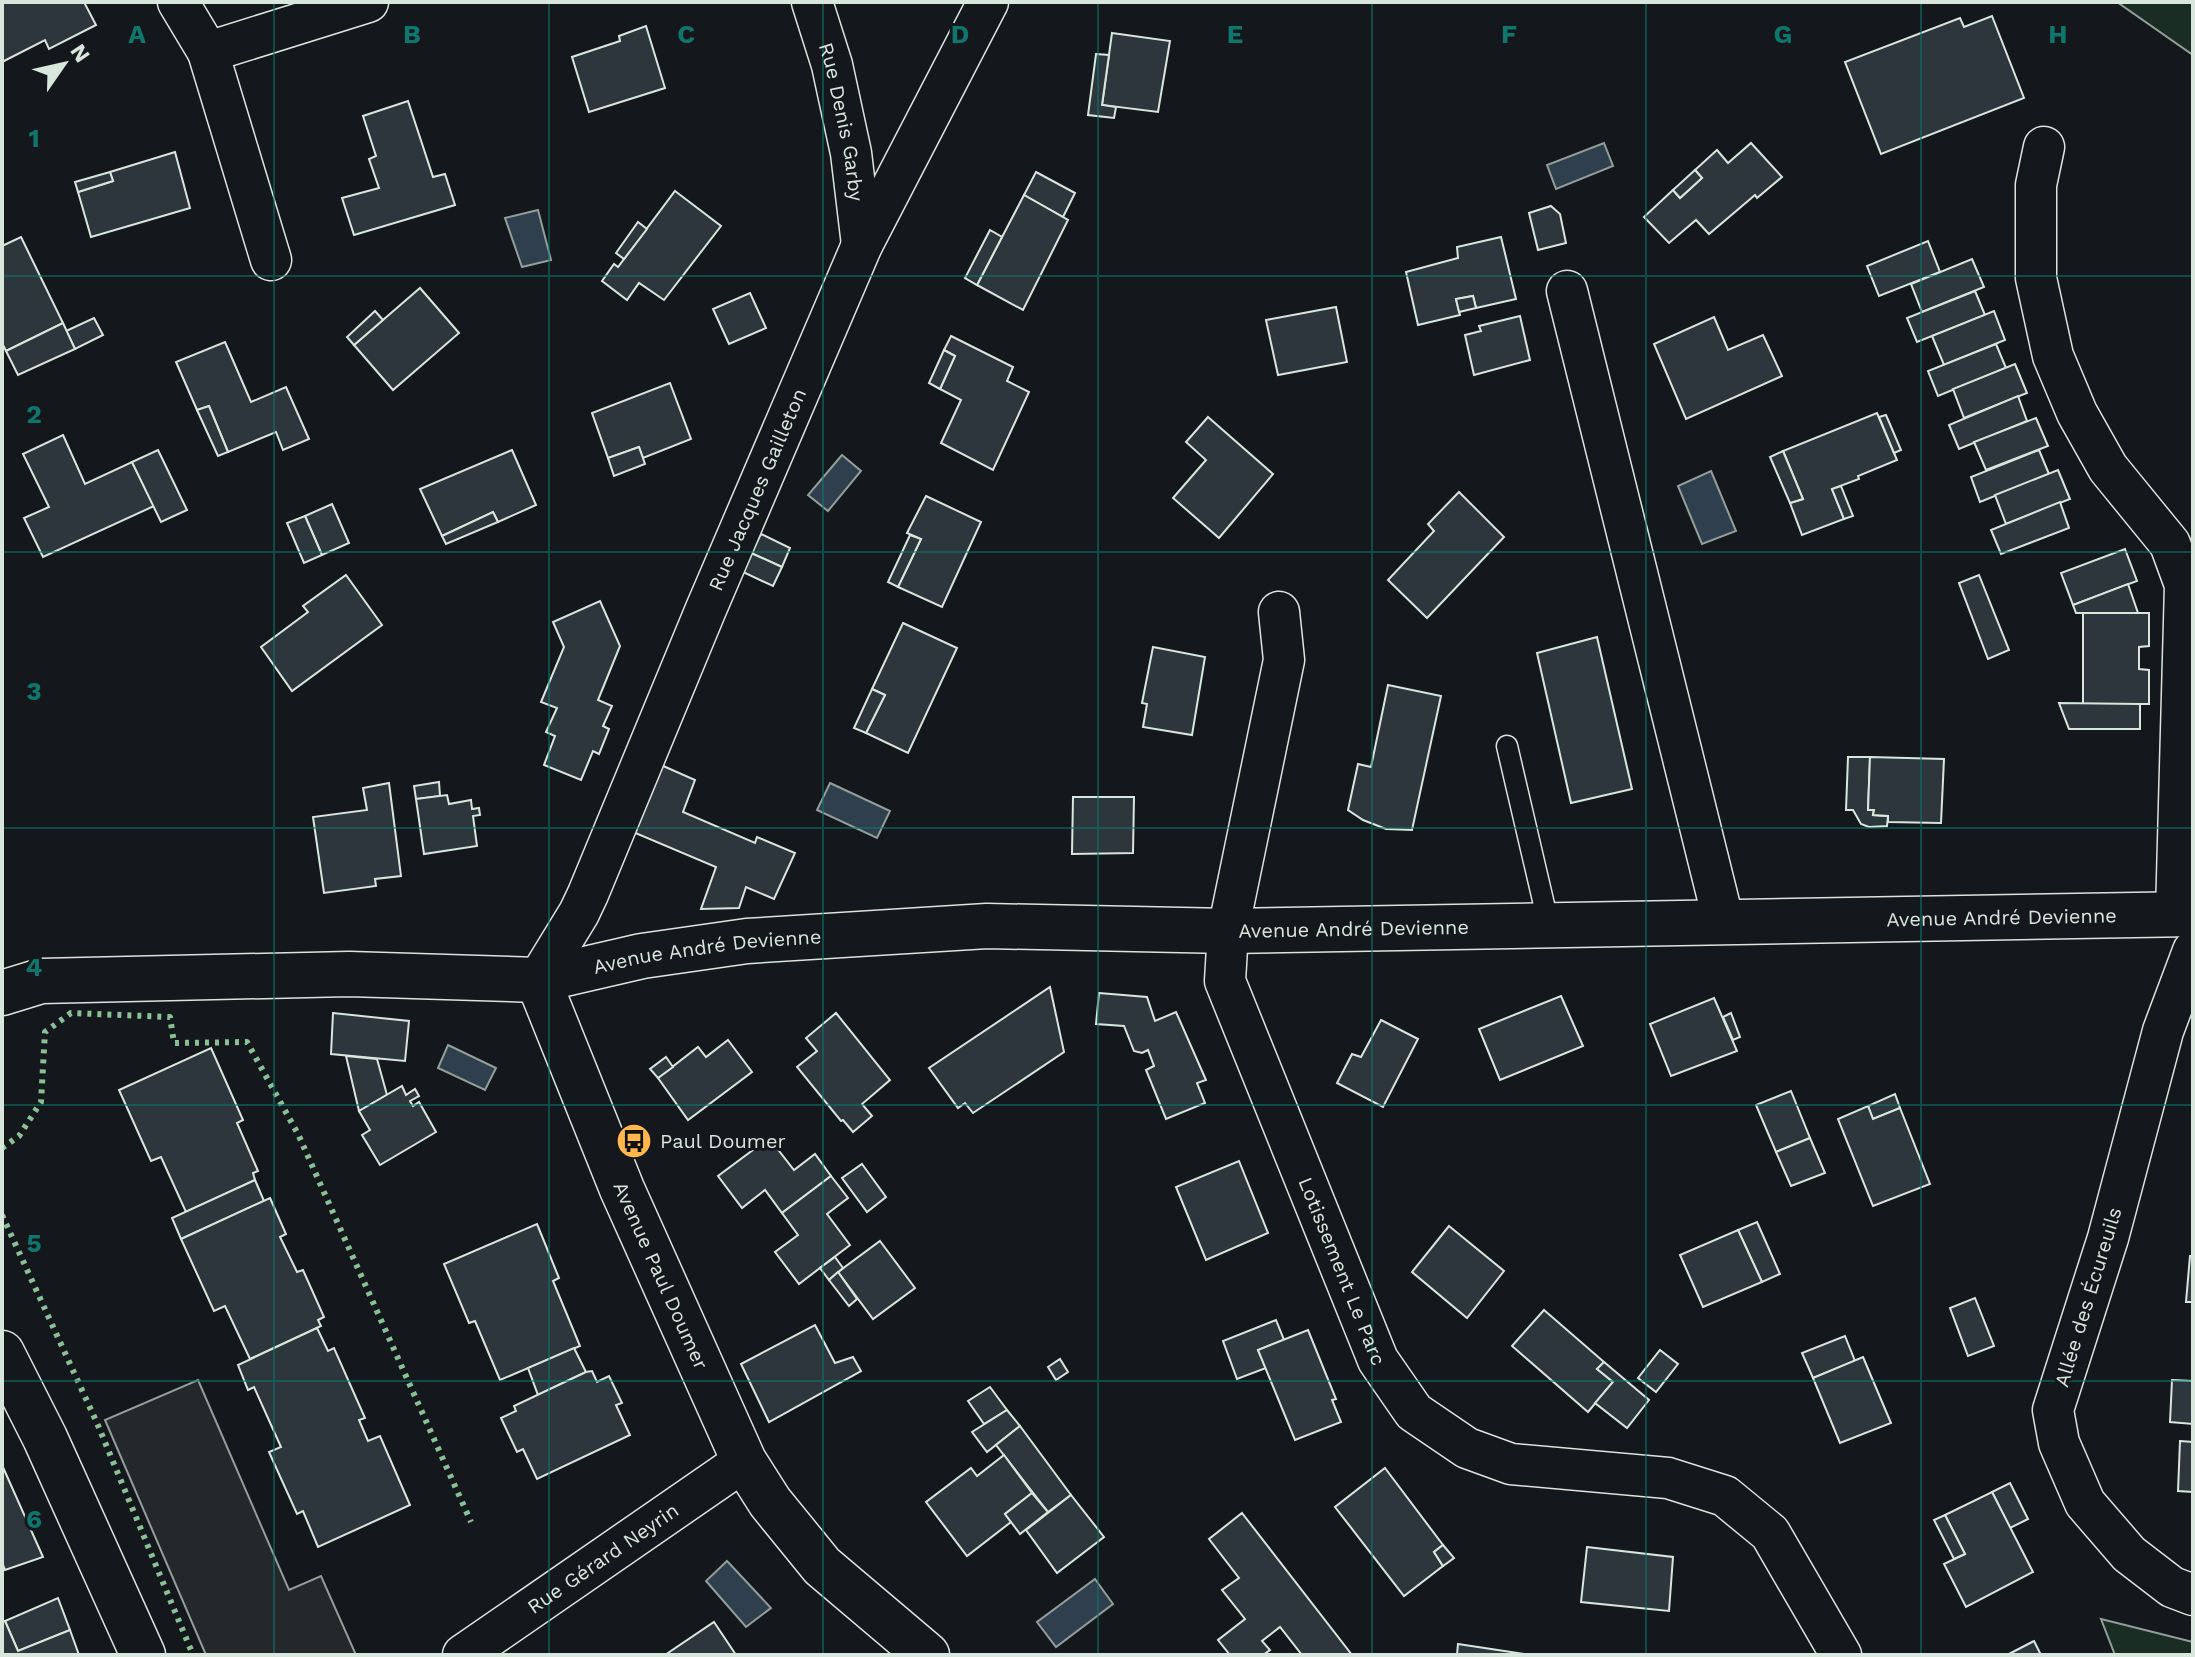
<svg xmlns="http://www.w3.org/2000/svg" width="2195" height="1657" font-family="'Work Sans',sans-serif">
<rect width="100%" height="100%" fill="#14181c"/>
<g fill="#1a2d24" stroke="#939e99" stroke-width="2">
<path d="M2117,2H2193V55Z"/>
<path d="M2101,1619L2193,1642V1655H2115Z"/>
</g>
<path fill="#24282b" stroke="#939e99" stroke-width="2" d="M198,1380L289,1590L321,1576L356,1655H206L105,1420Z"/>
<g fill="#2f3f4d" stroke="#939e99" stroke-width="2">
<path d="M1604,143L1613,166L1556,189L1547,165Z"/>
<path d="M538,210L551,260L522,267L505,218Z"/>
<path d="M842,455L861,471L828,511L808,495Z"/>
<path d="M1711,471L1736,531L1702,544L1678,486Z"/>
<path d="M830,783L890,811L877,838L817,810Z"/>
<path d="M448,1045L496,1068L485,1090L438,1068Z"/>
<path d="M727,1561L771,1608L746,1627L706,1581Z"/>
<path d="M1095,1579L1113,1604L1056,1647L1037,1622Z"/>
</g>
<g fill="#2c363c" stroke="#d8e6dc" stroke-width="2">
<path d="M2,2H84L96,25L49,49L45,40L2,62Z"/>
<path d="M1992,16L2024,98L1881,154L1845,62L1960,18L1964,27Z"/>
<path d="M646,26L665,88L589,112L572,57L620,41L619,36Z"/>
<path d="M1112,33L1170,41L1158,112L1102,105Z"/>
<path d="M1096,54L1109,55L1102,105L1116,107L1114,118L1088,115Z"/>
<path d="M408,101L433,177L445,174L455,205L354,235L342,198L379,188L369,159L376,156L363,116Z"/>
<path d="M1751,143L1782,177L1757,198L1755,195L1709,234L1696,220L1669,243L1644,217L1673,190L1680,198L1702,178L1695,170L1717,150L1728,163Z"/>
<path d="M175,152L190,208L91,237L78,192L113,181L110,172Z"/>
<path d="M1695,170L1702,178L1680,198L1673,190Z"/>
<path d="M110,172L113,181L78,192L75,182Z"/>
<path d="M1036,172L1075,193L1063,217L1024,195Z"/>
<path d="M675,191L721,226L664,300L639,283L627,300L602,281L614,264L618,267Z"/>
<path d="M1024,195L1068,220L1023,310L977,285Z"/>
<path d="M1551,206L1560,214L1566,243L1538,250L1529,213Z"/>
<path d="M638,222L647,229L624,259L616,253Z"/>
<path d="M990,230L1002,237L977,285L965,278Z"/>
<path d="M21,237L63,323L6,351L2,343V246Z"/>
<path d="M1501,237L1516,299L1476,308L1473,296L1456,299L1460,315L1418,325L1406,272L1458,258L1457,247Z"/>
<path d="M1928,241L1940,272L1879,296L1867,266Z"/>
<path d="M1972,259L1984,287L1922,312L1911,284Z"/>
<path d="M420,288L459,333L393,390L354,345Z"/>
<path d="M1975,291L1985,315L1917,342L1907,318Z"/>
<path d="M750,293L766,328L729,344L713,309Z"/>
<path d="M1473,296L1476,308L1459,312L1456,299Z"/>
<path d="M1336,307L1347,362L1278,375L1266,320Z"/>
<path d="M375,311L383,320L354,345L347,337Z"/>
<path d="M1994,311L2005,340L1944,365L1932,336Z"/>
<path d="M1520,316L1530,360L1474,375L1465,335L1481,331L1479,326Z"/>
<path d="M1714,317L1728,350L1763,335L1782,376L1686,419L1654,344Z"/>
<path d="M94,318L103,335L75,349L66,331Z"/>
<path d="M63,323L75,349L18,375L6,351Z"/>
<path d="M951,336L1013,367L1007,381L1029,392L993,470L941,443L961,400L940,389L955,356L944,350Z"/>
<path d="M225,342L251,402L286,387L309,439L283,450L276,432L228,452L209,406L197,410L176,362Z"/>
<path d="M1996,344L2006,368L1938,396L1928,371Z"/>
<path d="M944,350L955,356L940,389L929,383Z"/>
<path d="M2015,364L2027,393L1964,418L1953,389Z"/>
<path d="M670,383L691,439L643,458L639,447L608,458L592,413Z"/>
<path d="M2018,396L2027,421L1959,449L1949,425Z"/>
<path d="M209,406L228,452L218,456L197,410Z"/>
<path d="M1877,413L1897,460L1858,476L1859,479L1832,489L1844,519L1802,535L1790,503L1803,499L1783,451Z"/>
<path d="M1886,415L1901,450L1894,453L1879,417Z"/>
<path d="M1208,417L1273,474L1219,538L1173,498L1206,460L1186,442Z"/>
<path d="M2036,418L2048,446L1986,470L1974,442Z"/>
<path d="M63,435L85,484L132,462L154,506L43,557L24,518L49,507L23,454Z"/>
<path d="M639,447L645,464L614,476L608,458Z"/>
<path d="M158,450L187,510L161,522L132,462Z"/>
<path d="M512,450L536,505L498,522L493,512L442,536L420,489Z"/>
<path d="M2039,450L2049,474L1980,502L1971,477Z"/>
<path d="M1783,451L1803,499L1790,503L1770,457Z"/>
<path d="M2058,470L2070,499L2006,524L1995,495Z"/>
<path d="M1841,486L1853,516L1844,519L1832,489Z"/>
<path d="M1459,492L1504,537L1427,618L1388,580L1434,531L1428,524Z"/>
<path d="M926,496L981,522L942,607L898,587L921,539L907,533Z"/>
<path d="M2060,502L2069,528L2001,554L1991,530Z"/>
<path d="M332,504L349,543L322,555L305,516Z"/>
<path d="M493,512L498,522L446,544L442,536Z"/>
<path d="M305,516L322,555L304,563L287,523Z"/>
<path d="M761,534L790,548L782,567L751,553Z"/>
<path d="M910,535L921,539L898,587L888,582Z"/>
<path d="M2125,549L2137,581L2073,605L2061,573Z"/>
<path d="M751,553L782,567L773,586L743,572Z"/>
<path d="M346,575L382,625L292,691L261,647L308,612L303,606Z"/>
<path d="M1979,575L2009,650L1988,659L1959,583Z"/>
<path d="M2128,584L2138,613H2076L2073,605Z"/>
<path d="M600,601L620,646L598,700L612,706L603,726L609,729L599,754L593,751L581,780L544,765L555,736L546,732L557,708L541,702L564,647L553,622Z"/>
<path d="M2083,613H2149V646L2139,647V669L2149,670V704H2083Z"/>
<path d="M903,623L957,648L908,753L866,733L885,695L872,689Z"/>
<path d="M1597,637L1632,789L1571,803L1537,653Z"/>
<path d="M1153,647L1205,657L1192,735L1143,727L1147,704L1142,703Z"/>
<path d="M1388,685L1441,696L1412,830L1386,829L1363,820L1348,810L1358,764L1371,767Z"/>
<path d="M872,689L885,695L866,733L854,728Z"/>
<path d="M2059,703L2140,704V729H2069Z"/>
<path d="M1848,757H1870L1868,810H1874L1873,815L1888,816L1887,826L1869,827L1861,824L1853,810H1846Z"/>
<path d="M1870,757L1944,759L1941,823L1888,822V816L1873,815L1874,810H1868Z"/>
<path d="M661,765L695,780L683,812L755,843L757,837L795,853L774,899L746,887L739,908L701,909L716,867L633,832Z"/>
<path d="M439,782L440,796L416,799L414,786Z"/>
<path d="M389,783L401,876L375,879L376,886L324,893L313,817L367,810L363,788Z"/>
<path d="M447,795L449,804L471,800L472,809L479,808L480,815L473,816L477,846L424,854L416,799Z"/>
<path d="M1073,797H1134L1133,853L1072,854Z"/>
<path d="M1050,987L1064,1052L973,1113L965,1103L958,1108L929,1068Z"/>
<path d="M1099,993L1147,997L1155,1021L1176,1012L1206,1080L1197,1083L1205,1103L1166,1119L1146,1070L1154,1066L1148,1050L1142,1053L1134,1051L1124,1026L1096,1024Z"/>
<path d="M1561,996L1583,1046L1500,1080L1479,1029Z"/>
<path d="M1714,998L1737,1051L1671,1076L1650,1024Z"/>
<path d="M333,1013L409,1021L405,1061L331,1054Z"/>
<path d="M836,1013L890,1080L862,1104L872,1116L853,1132L843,1120L841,1121L797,1067L817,1051L806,1038Z"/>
<path d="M1731,1013L1740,1037L1733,1040L1723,1017Z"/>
<path d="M1381,1020L1418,1039L1383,1107L1337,1083L1352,1054L1361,1057Z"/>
<path d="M728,1040L752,1072L688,1120L658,1078L698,1047L706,1057Z"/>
<path d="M211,1048L243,1120L237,1123L258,1171L253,1173L255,1180L186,1212L161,1157L151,1161L119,1090Z"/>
<path d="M346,1056L377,1059L387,1095L359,1111Z"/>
<path d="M666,1057L673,1067L658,1078L650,1069Z"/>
<path d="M402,1086L406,1095L415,1089L419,1096L410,1101L413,1106L419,1102L436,1132L380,1165L362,1135L370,1130L359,1111Z"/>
<path d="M1791,1091L1810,1138L1776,1152L1756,1105Z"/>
<path d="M1895,1094L1900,1108L1873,1119L1868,1106Z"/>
<path d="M1868,1106L1873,1119L1900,1108L1930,1184L1873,1206L1838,1119Z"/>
<path d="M769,1138L794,1170L815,1154L831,1176L782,1213L765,1190L742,1208L718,1176Z"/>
<path d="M1810,1138L1825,1173L1791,1186L1776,1152Z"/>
<path d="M1239,1161L1268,1233L1206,1260L1176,1187Z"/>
<path d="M862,1164L886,1197L867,1212L842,1178Z"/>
<path d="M831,1176L848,1198L827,1214L850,1245L799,1284L775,1252L798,1235L782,1213Z"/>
<path d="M255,1180L264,1201L181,1239L172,1218Z"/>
<path d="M270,1198L286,1234L280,1237L297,1272L303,1270L324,1317L318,1320L321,1326L250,1359L225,1306L214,1311L181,1239Z"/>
<path d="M1757,1222L1780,1274L1762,1282L1738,1230Z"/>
<path d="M537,1224L559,1278L553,1281L580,1346L500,1380L475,1321L469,1323L444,1264Z"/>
<path d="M1449,1226L1504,1271L1467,1318L1412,1272Z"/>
<path d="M1738,1230L1762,1282L1703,1307L1680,1255Z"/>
<path d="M880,1241L915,1288L873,1319L838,1272Z"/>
<path d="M2190,1256H2193V1302H2186Z"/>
<path d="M835,1257L843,1268L829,1280L820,1268Z"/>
<path d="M838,1272L857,1299L849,1306L829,1280Z"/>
<path d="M1975,1298L1994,1346L1968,1356L1950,1308Z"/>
<path d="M1544,1310L1604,1362L1597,1369L1613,1382L1588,1412L1512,1346Z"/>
<path d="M1276,1320L1284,1340L1258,1350L1266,1368L1237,1379L1223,1341Z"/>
<path d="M815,1325L835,1363L853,1357L861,1371L769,1422L741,1364Z"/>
<path d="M317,1328L328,1351L334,1348L365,1418L359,1420L368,1441L380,1436L410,1505L318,1547L303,1511L297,1514L269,1452L281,1447L254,1387L248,1390L238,1365Z"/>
<path d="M1308,1330L1336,1399L1332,1400L1341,1422L1295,1440L1258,1350Z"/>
<path d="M1845,1336L1855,1361L1813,1378L1802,1353Z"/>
<path d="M574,1348L586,1372L538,1395L528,1368Z"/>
<path d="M1660,1350L1678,1364L1656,1392L1638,1378Z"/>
<path d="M1863,1357L1891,1423L1840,1443L1813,1378Z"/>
<path d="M1060,1359L1068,1372L1056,1380L1048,1367Z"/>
<path d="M1604,1362L1649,1400L1627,1428L1595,1403L1613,1382L1597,1369Z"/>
<path d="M592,1371L597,1382L609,1376L622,1403L616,1405L630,1435L537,1479L523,1449L517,1452L501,1418L516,1411L514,1406L586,1372Z"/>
<path d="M2172,1380L2193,1381V1424L2170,1422Z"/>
<path d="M990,1387L1007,1410L984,1424L968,1401Z"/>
<path d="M1007,1410L1020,1426L987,1452L972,1432Z"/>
<path d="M1020,1426L1071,1495L1048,1512L996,1445Z"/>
<path d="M2180,1441L2193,1442V1492L2178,1491Z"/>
<path d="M1004,1455L1032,1493L1005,1514L1011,1522L967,1556L926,1502L971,1468L977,1476Z"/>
<path d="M2,1465L43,1557L5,1570L2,1562Z"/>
<path d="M1385,1468L1443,1545L1434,1552L1443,1566L1404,1596L1335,1507Z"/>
<path d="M2010,1483L2028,1519L2010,1528L1992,1492Z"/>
<path d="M1992,1492L2033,1572L1966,1607L1944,1564L1965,1554L1945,1515Z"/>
<path d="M1032,1493L1048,1512L1020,1534L1005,1514Z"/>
<path d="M1071,1495L1104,1537L1057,1573L1026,1530Z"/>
<path d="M1242,1513L1352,1655H1302L1280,1627L1262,1641L1270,1650L1263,1655H1230L1218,1640L1245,1619L1222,1590L1239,1578L1209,1539Z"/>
<path d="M1945,1515L1965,1554L1954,1559L1934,1520Z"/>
<path d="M1443,1545L1454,1558L1443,1566L1434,1552Z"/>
<path d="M1587,1547L1673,1557L1669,1611L1581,1602Z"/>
<path d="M58,1598L70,1630L18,1651L5,1621Z"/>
<path d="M5,1621L18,1651L70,1630L79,1655H2V1622Z"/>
<path d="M714,1622L736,1655H665Z"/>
<path d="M2034,1641L2041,1655H2007Z"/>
<path d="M1458,1644L1531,1655H1457Z"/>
</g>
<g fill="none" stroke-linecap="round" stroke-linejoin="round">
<defs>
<path id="lane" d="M1507,746L1549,926"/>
<g id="street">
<path d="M178,2L208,52"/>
<path id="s1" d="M812,2L832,65L851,153L862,245"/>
<path d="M2044,147L2036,185V278L2053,356L2077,413L2108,468L2170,544L2185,585L2176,914"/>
<path d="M271,260L208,52L368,2"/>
<path d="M1567,291L1724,923"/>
<path id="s2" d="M1279,612L1284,660L1228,931L1225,981L1378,1360L1414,1412L1467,1448L1511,1464L1668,1478L1725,1496L1770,1533L1841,1655"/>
<path d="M2193,951L2163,1031L2108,1238L2053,1410L2059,1443L2085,1503L2129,1554L2172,1587L2193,1595"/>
<path id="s3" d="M538,980L579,913L588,894L706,609L862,245L988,2"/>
<path id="s4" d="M463,1655L744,1461"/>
</g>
<g id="secondary">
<path id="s5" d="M538,980L622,1189L744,1461L770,1502L822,1566L927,1655"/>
<path id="s6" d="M2,993L41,981L349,974L538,980L642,956L747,941L987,926L1228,931L2193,914"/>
<path d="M2,1353L45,1438L143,1655"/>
</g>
</defs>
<use href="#lane" stroke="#d8e6dc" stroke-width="23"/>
<use href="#street" stroke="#d8e6dc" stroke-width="43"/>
<use href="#secondary" stroke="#d8e6dc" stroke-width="47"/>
<use href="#lane" stroke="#14181c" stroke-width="20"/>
<use href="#street" stroke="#14181c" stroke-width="40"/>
<use href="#secondary" stroke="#14181c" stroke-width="44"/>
<g stroke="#8ac095" stroke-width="6" stroke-dasharray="4 6" stroke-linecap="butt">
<path d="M2,1148L19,1136L41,1102L45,1032L71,1013L170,1017L174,1043L247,1042L298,1134L471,1522"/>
<path d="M2,1215L97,1423L193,1655"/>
</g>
</g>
<path fill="none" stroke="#0f766e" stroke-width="2" stroke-opacity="0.55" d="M274,2V1655M549,2V1655M823,2V1655M1098,2V1655M1372,2V1655M1646,2V1655M1921,2V1655M2,276H2193M2,552H2193M2,828H2193M2,1105H2193M2,1381H2193"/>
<defs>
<symbol id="bus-disc" viewBox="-11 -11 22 22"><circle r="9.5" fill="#ffb74d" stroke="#14181c"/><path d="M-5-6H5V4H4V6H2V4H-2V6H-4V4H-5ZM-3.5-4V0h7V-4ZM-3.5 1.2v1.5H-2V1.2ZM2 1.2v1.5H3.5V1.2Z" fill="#111"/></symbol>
</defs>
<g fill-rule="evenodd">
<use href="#bus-disc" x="614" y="1121" width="40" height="40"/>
</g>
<g text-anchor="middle" stroke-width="6" stroke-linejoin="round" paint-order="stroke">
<g font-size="20" fill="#d8e6dc" stroke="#14181c">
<text dy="7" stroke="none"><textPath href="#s1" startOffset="124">Rue Denis Garby</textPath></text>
<text dy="7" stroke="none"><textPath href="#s3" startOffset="538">Rue Jacques Gailleton</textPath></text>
<text dy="7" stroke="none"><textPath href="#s6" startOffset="2006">Avenue André Devienne</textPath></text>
<text dy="7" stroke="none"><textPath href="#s6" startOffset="1358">Avenue André Devienne</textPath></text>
<text dy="7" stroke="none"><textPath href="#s6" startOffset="710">Avenue André Devienne</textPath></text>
<text dy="7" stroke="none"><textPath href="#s2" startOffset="688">Lotissement Le Parc</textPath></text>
<text dy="7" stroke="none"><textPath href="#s5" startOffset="320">Avenue Paul Doumer</textPath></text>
<text transform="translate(2088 1297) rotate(-73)" y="7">Allée des Écureuils</text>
<text dy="7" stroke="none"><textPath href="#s4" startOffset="170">Rue Gérard Neyrin</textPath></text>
</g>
<g font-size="20" fill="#d8e6dc" stroke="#14181c" text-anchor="start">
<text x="660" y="1148">Paul Doumer</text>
</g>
</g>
<g font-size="26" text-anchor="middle" font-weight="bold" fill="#0f766e" stroke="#14181c" stroke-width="6" stroke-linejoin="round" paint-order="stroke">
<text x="137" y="43">A</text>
<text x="412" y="43">B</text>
<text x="686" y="43">C</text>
<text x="960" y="43">D</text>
<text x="1235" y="43">E</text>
<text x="1509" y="43">F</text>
<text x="1783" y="43">G</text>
<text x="2058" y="43">H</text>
<text x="34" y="147">1</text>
<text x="34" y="423">2</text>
<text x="34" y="700">3</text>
<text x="34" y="976">4</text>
<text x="34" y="1252">5</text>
<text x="34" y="1528">6</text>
</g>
<rect width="2195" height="1657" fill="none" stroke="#d8e6dc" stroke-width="8"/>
<g transform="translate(64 64) rotate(56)" stroke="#14181c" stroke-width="6" paint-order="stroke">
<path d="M0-6L14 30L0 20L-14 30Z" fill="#d8e6dc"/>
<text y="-12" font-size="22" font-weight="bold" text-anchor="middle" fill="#d8e6dc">N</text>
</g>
</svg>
